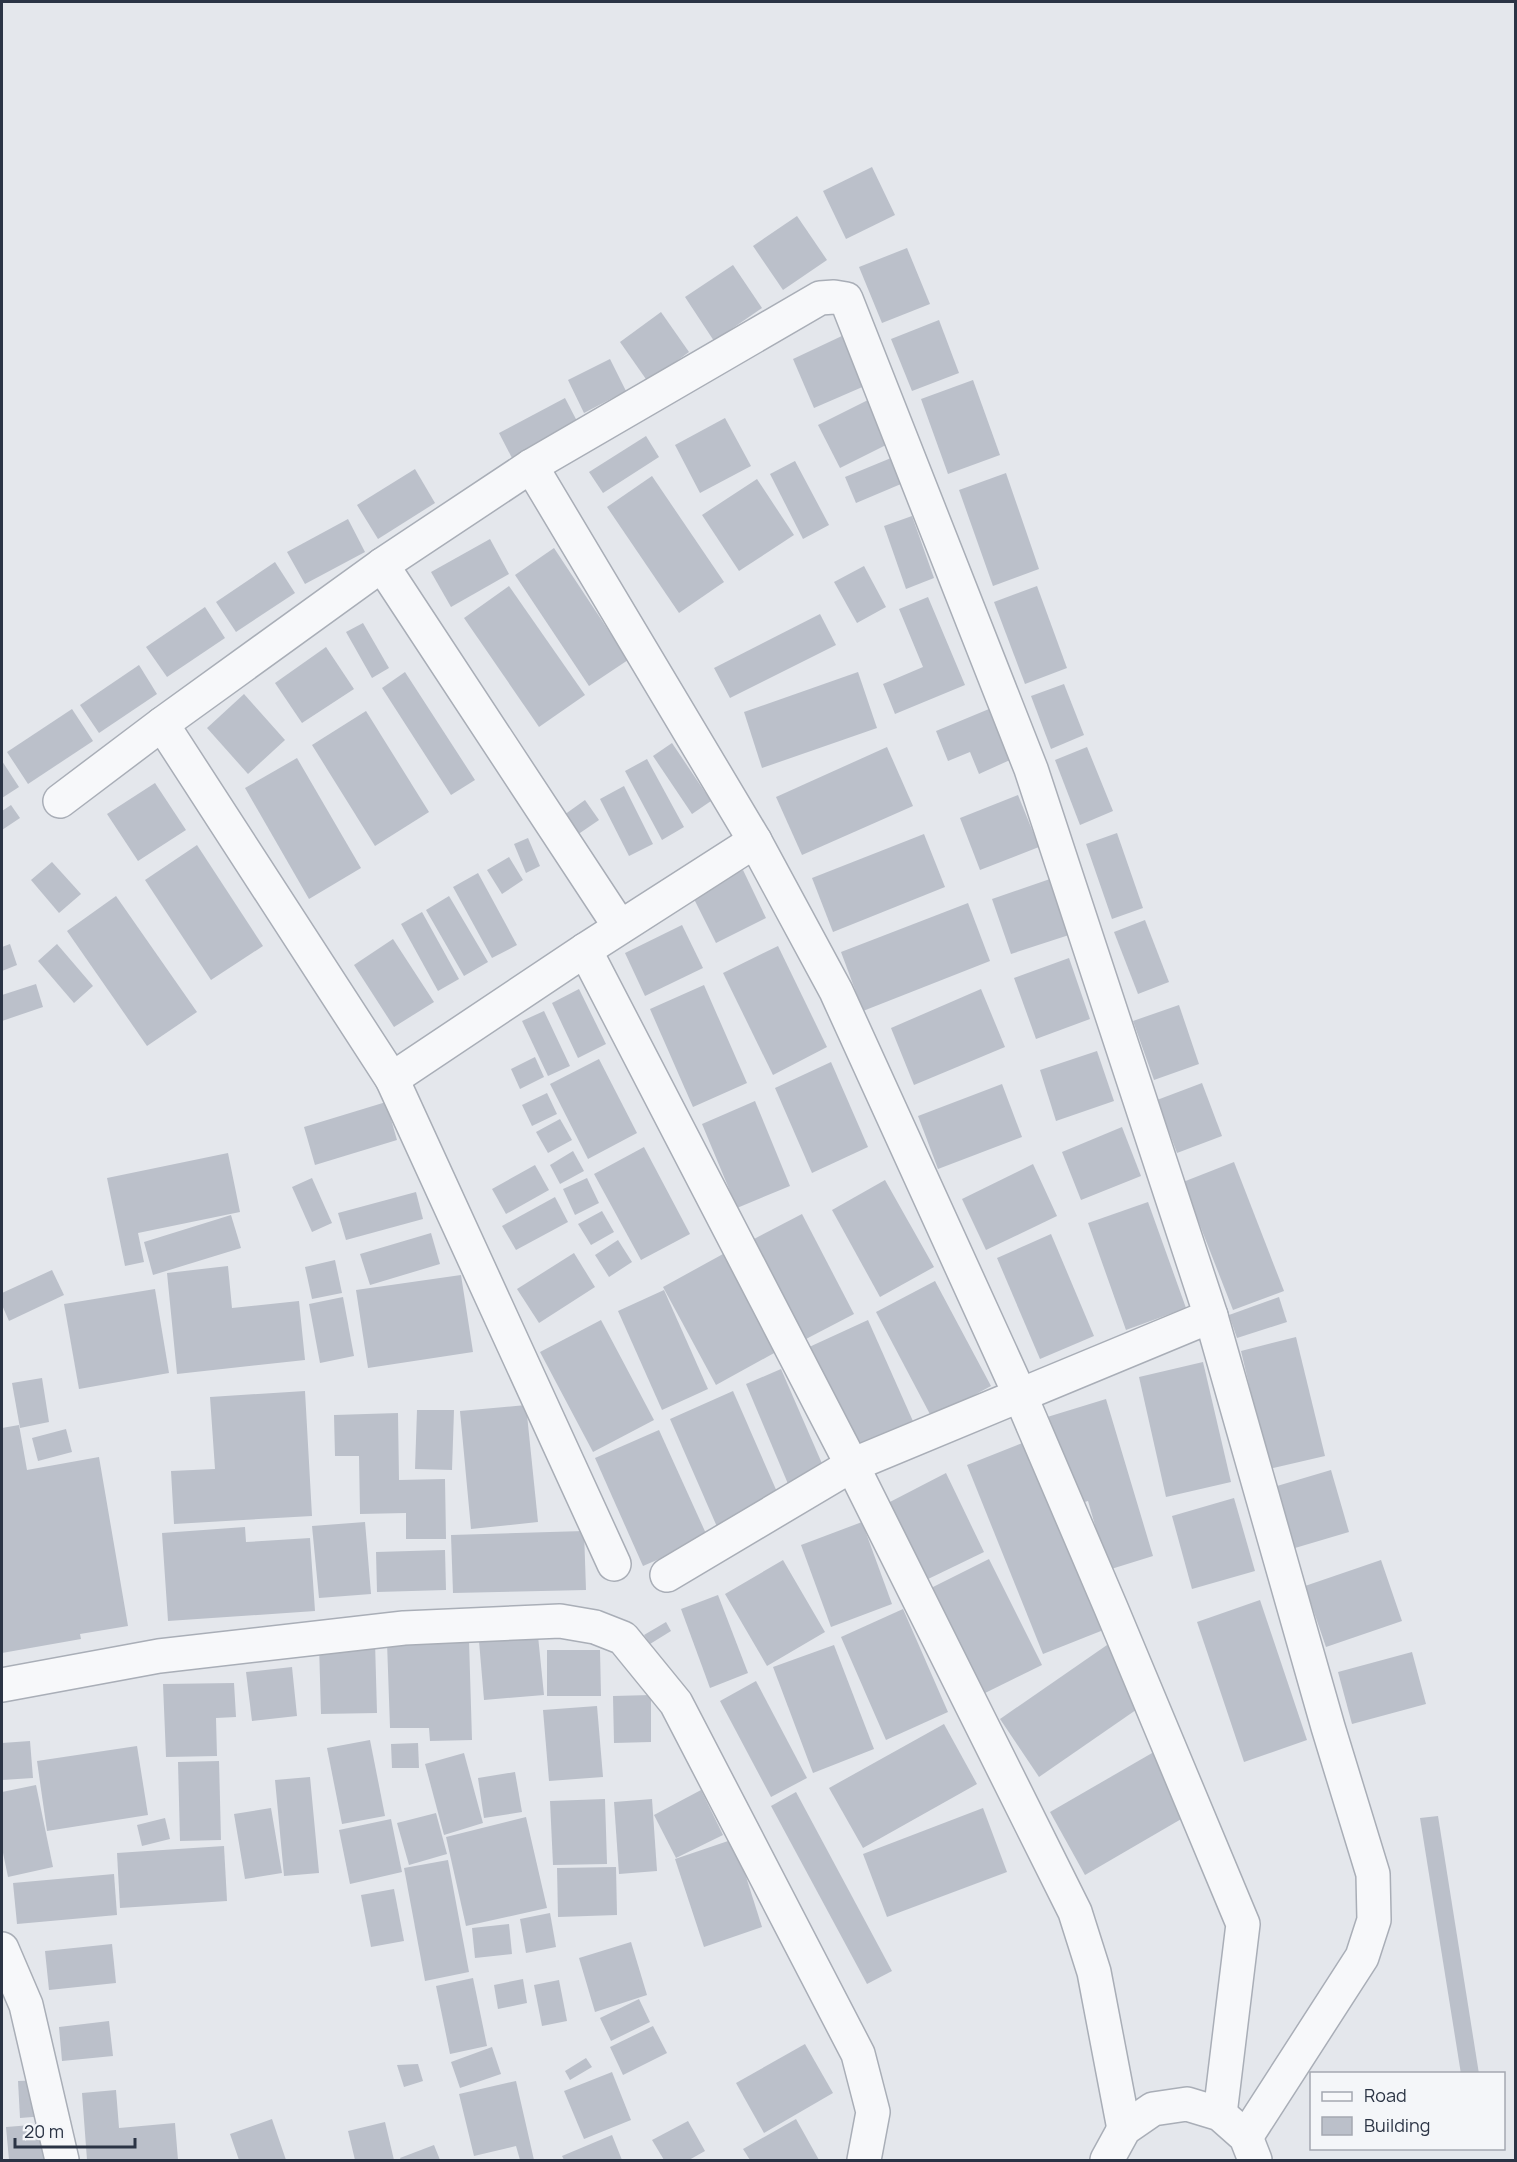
<svg xmlns="http://www.w3.org/2000/svg" width="1517" height="2162" font-family="Manrope,sans-serif">
<rect width="100%" height="100%" fill="#e4e7ec"/>
<g fill="#bbc0ca">
<path d="M872,167L895,215L846,239L823,191Z"/>
<path d="M797,216L827,260L783,290L753,246Z"/>
<path d="M907,248L930,304L882,323L859,267Z"/>
<path d="M733,265L762,308L714,341L685,297Z"/>
<path d="M661,312L689,352L648,382L620,342Z"/>
<path d="M939,320L959,373L912,391L891,339Z"/>
<path d="M844,335L867,385L814,408L793,359Z"/>
<path d="M610,359L626,391L584,413L568,380Z"/>
<path d="M973,380L1000,455L948,474L921,399Z"/>
<path d="M565,398L578,423L512,458L499,433Z"/>
<path d="M868,400L890,443L840,468L818,425Z"/>
<path d="M725,418L751,466L700,493L675,445Z"/>
<path d="M646,436L659,457L603,493L589,472Z"/>
<path d="M891,458L901,484L856,503L845,477Z"/>
<path d="M795,461L829,525L803,539L770,474Z"/>
<path d="M415,469L435,503L378,539L357,505Z"/>
<path d="M1006,473L1039,569L993,586L959,490Z"/>
<path d="M652,476L724,582L679,613L607,507Z"/>
<path d="M757,479L794,535L739,571L702,515Z"/>
<path d="M912,516L934,578L906,589L884,526Z"/>
<path d="M348,519L365,552L305,584L287,552Z"/>
<path d="M490,539L509,574L451,607L431,572Z"/>
<path d="M554,548L628,660L589,686L515,575Z"/>
<path d="M275,562L295,593L236,632L216,602Z"/>
<path d="M864,566L886,607L857,623L834,582Z"/>
<path d="M509,586L585,695L539,727L464,618Z"/>
<path d="M1037,586L1067,668L1025,684L994,602Z"/>
<path d="M928,597L965,685L895,714L883,684L923,667L899,609Z"/>
<path d="M205,607L225,638L167,677L146,647Z"/>
<path d="M820,614L836,645L730,698L714,668Z"/>
<path d="M363,623L389,668L372,678L346,632Z"/>
<path d="M326,647L354,689L302,723L275,683Z"/>
<path d="M139,665L157,694L99,733L80,705Z"/>
<path d="M405,672L475,780L451,795L382,688Z"/>
<path d="M858,672L877,728L762,768L744,712Z"/>
<path d="M1064,684L1084,735L1051,749L1031,696Z"/>
<path d="M244,694L285,740L248,774L207,728Z"/>
<path d="M72,709L93,741L28,784L7,752Z"/>
<path d="M989,709L1010,760L979,774L970,752L948,761L936,731Z"/>
<path d="M366,711L429,812L375,846L312,745Z"/>
<path d="M672,743L711,801L692,814L653,756Z"/>
<path d="M887,747L913,806L802,855L776,797Z"/>
<path d="M1087,747L1113,811L1080,825L1055,760Z"/>
<path d="M297,758L361,868L309,899L245,788Z"/>
<path d="M647,759L684,827L662,840L625,771Z"/>
<path d="M2,761L19,787L2,798Z"/>
<path d="M155,783L186,830L138,861L107,814Z"/>
<path d="M624,786L653,844L629,856L600,799Z"/>
<path d="M1018,795L1039,847L980,870L960,818Z"/>
<path d="M585,800L599,820L577,835L564,815Z"/>
<path d="M11,805L20,818L2,830V811Z"/>
<path d="M1117,833L1143,908L1112,919L1086,844Z"/>
<path d="M924,834L945,887L833,932L812,878Z"/>
<path d="M528,838L540,866L526,873L514,844Z"/>
<path d="M197,845L263,946L211,980L145,880Z"/>
<path d="M509,857L523,880L502,894L487,870Z"/>
<path d="M52,862L81,894L59,913L31,880Z"/>
<path d="M743,870L766,918L716,943L692,895Z"/>
<path d="M478,873L517,945L492,958L453,887Z"/>
<path d="M1050,879L1069,935L1011,954L992,899Z"/>
<path d="M116,896L197,1012L147,1046L67,931Z"/>
<path d="M449,896L488,962L464,976L426,910Z"/>
<path d="M968,903L990,961L863,1011L841,952Z"/>
<path d="M422,912L459,979L438,991L401,924Z"/>
<path d="M1145,920L1169,982L1138,994L1114,932Z"/>
<path d="M682,925L703,968L645,996L625,953Z"/>
<path d="M393,939L434,1002L394,1027L354,965Z"/>
<path d="M10,944L17,965L2,971V947Z"/>
<path d="M57,944L93,986L74,1003L38,961Z"/>
<path d="M778,946L827,1047L773,1075L723,973Z"/>
<path d="M1069,958L1090,1019L1036,1039L1014,978Z"/>
<path d="M36,984L43,1007L2,1021V995Z"/>
<path d="M704,985L747,1083L693,1107L650,1009Z"/>
<path d="M579,989L606,1044L578,1058L552,1003Z"/>
<path d="M981,989L1005,1047L914,1085L891,1028Z"/>
<path d="M1179,1005L1199,1064L1154,1080L1133,1021Z"/>
<path d="M544,1011L570,1066L548,1076L522,1021Z"/>
<path d="M1097,1051L1114,1101L1056,1121L1040,1070Z"/>
<path d="M535,1057L544,1077L520,1089L511,1069Z"/>
<path d="M599,1059L637,1133L588,1159L550,1084Z"/>
<path d="M831,1062L868,1147L812,1173L775,1088Z"/>
<path d="M1202,1083L1222,1136L1177,1153L1157,1100Z"/>
<path d="M1002,1084L1022,1137L938,1169L918,1116Z"/>
<path d="M547,1093L557,1114L532,1126L522,1105Z"/>
<path d="M755,1101L790,1186L737,1208L702,1124Z"/>
<path d="M386,1102L397,1140L315,1165L304,1127Z"/>
<path d="M560,1119L572,1140L548,1153L536,1132Z"/>
<path d="M1122,1127L1141,1176L1081,1200L1062,1152Z"/>
<path d="M644,1147L690,1234L641,1260L594,1174Z"/>
<path d="M573,1151L584,1171L560,1184L550,1165Z"/>
<path d="M228,1153L240,1212L138,1233L144,1262L125,1266L107,1178Z"/>
<path d="M1234,1162L1284,1291L1233,1310L1183,1182Z"/>
<path d="M1033,1164L1057,1216L986,1250L962,1199Z"/>
<path d="M535,1165L549,1190L506,1214L492,1189Z"/>
<path d="M312,1178L332,1223L312,1232L292,1187Z"/>
<path d="M587,1178L599,1203L575,1215L563,1189Z"/>
<path d="M885,1180L934,1267L880,1297L832,1210Z"/>
<path d="M416,1192L423,1219L346,1240L338,1213Z"/>
<path d="M555,1197L568,1222L516,1250L502,1226Z"/>
<path d="M1148,1202L1186,1308L1126,1330L1088,1223Z"/>
<path d="M602,1211L614,1232L591,1245L578,1224Z"/>
<path d="M802,1214L854,1314L806,1339L754,1239Z"/>
<path d="M231,1215L241,1248L153,1275L144,1242Z"/>
<path d="M431,1233L440,1264L370,1285L360,1254Z"/>
<path d="M1051,1234L1094,1336L1040,1359L997,1258Z"/>
<path d="M618,1240L632,1262L609,1277L595,1255Z"/>
<path d="M574,1253L595,1287L539,1323L517,1289Z"/>
<path d="M723,1254L776,1352L716,1385L663,1287Z"/>
<path d="M335,1260L342,1293L312,1299L305,1267Z"/>
<path d="M228,1266L232,1308L299,1301L305,1360L177,1374L167,1273Z"/>
<path d="M52,1270L64,1295L9,1321L2,1305V1293Z"/>
<path d="M461,1275L473,1352L368,1368L356,1290Z"/>
<path d="M935,1281L991,1386L932,1418L876,1312Z"/>
<path d="M155,1289L169,1373L79,1389L64,1304Z"/>
<path d="M664,1290L708,1389L662,1410L618,1311Z"/>
<path d="M343,1297L354,1356L320,1363L309,1304Z"/>
<path d="M1279,1297L1287,1322L1237,1338L1229,1315Z"/>
<path d="M601,1320L654,1420L593,1452L540,1352Z"/>
<path d="M868,1320L916,1428L855,1456L807,1348Z"/>
<path d="M1296,1337L1325,1456L1269,1469L1241,1351Z"/>
<path d="M1203,1362L1231,1482L1166,1497L1139,1377Z"/>
<path d="M781,1369L827,1475L791,1491L746,1384Z"/>
<path d="M42,1378L49,1422L20,1428L12,1383Z"/>
<path d="M305,1391L312,1516L174,1524L171,1471L215,1469L210,1397Z"/>
<path d="M733,1391L781,1501L718,1529L670,1419Z"/>
<path d="M1106,1399L1153,1556L1108,1570L1088,1501L1071,1506L1044,1418Z"/>
<path d="M526,1405L538,1522L471,1529L460,1411Z"/>
<path d="M417,1410H454L452,1470L415,1469Z"/>
<path d="M398,1413L399,1480L445,1479L446,1539H406V1513L360,1514L359,1456H335L334,1415Z"/>
<path d="M19,1425L27,1470L99,1457L128,1626L80,1634L81,1639L2,1653V1428Z"/>
<path d="M66,1429L72,1452L38,1461L32,1438Z"/>
<path d="M659,1430L708,1538L643,1566L595,1458Z"/>
<path d="M1030,1440L1106,1629L1043,1654L967,1465Z"/>
<path d="M1331,1470L1349,1532L1295,1548L1277,1486Z"/>
<path d="M946,1473L984,1552L924,1581L886,1504Z"/>
<path d="M1234,1498L1255,1571L1192,1589L1172,1516Z"/>
<path d="M365,1522L371,1594L319,1598L312,1526Z"/>
<path d="M862,1522L892,1604L831,1627L801,1545Z"/>
<path d="M245,1527L246,1542L310,1538L315,1611L168,1621L162,1533Z"/>
<path d="M584,1531L586,1590L453,1593L451,1535Z"/>
<path d="M445,1550L446,1590L377,1592L376,1552Z"/>
<path d="M989,1559L1042,1665L981,1695L927,1590Z"/>
<path d="M783,1560L825,1632L767,1666L725,1594Z"/>
<path d="M1381,1560L1402,1621L1326,1647L1305,1586Z"/>
<path d="M718,1595L748,1673L710,1688L681,1609Z"/>
<path d="M1260,1600L1307,1740L1244,1762L1197,1622Z"/>
<path d="M903,1609L948,1712L886,1740L841,1637Z"/>
<path d="M666,1622L671,1631L650,1644L644,1635Z"/>
<path d="M538,1636L544,1695L484,1700L479,1641Z"/>
<path d="M469,1640L472,1740L430,1741L429,1728H390L387,1642Z"/>
<path d="M375,1642L377,1713L321,1714L319,1644Z"/>
<path d="M834,1645L874,1749L813,1773L773,1667Z"/>
<path d="M1107,1645L1146,1703L1039,1777L1000,1719Z"/>
<path d="M547,1650H600L601,1696H547Z"/>
<path d="M1412,1652L1426,1704L1352,1724L1338,1672Z"/>
<path d="M292,1667L297,1716L252,1721L246,1672Z"/>
<path d="M756,1681L807,1778L771,1797L720,1701Z"/>
<path d="M234,1683L236,1717L216,1718L217,1756L166,1757L163,1684Z"/>
<path d="M651,1695V1742L614,1743L613,1696Z"/>
<path d="M597,1706L603,1777L549,1781L543,1710Z"/>
<path d="M944,1724L977,1784L863,1848L829,1788Z"/>
<path d="M370,1740L385,1816L342,1824L327,1748Z"/>
<path d="M30,1741L33,1778L2,1780V1743Z"/>
<path d="M418,1743L419,1768H392L391,1744Z"/>
<path d="M137,1746L148,1815L47,1831L37,1761Z"/>
<path d="M1159,1749L1195,1811L1085,1875L1050,1812Z"/>
<path d="M464,1753L483,1823L444,1835L425,1764Z"/>
<path d="M219,1761L221,1840L180,1841L178,1762Z"/>
<path d="M515,1772L522,1812L484,1818L478,1778Z"/>
<path d="M310,1777L319,1873L284,1876L275,1780Z"/>
<path d="M36,1785L53,1867L8,1877L2,1848V1792Z"/>
<path d="M701,1790L723,1835L676,1858L654,1815Z"/>
<path d="M796,1792L892,1971L867,1984L771,1806Z"/>
<path d="M605,1799L607,1864L553,1865L550,1801Z"/>
<path d="M652,1799L657,1871L619,1874L614,1802Z"/>
<path d="M271,1808L282,1873L245,1879L234,1814Z"/>
<path d="M983,1808L1007,1872L887,1917L863,1854Z"/>
<path d="M436,1813L447,1854L409,1865L397,1823Z"/>
<path d="M1438,1816L1479,2074H1461L1420,1818Z"/>
<path d="M526,1817L547,1908L466,1926L446,1837Z"/>
<path d="M165,1818L170,1839L142,1846L137,1825Z"/>
<path d="M391,1819L402,1872L350,1884L339,1830Z"/>
<path d="M734,1839L762,1927L704,1947L675,1859Z"/>
<path d="M224,1846L227,1901L120,1908L117,1853Z"/>
<path d="M448,1860L469,1972L425,1981L404,1868Z"/>
<path d="M616,1867L617,1915L558,1917L557,1868Z"/>
<path d="M114,1874L117,1915L17,1924L13,1883Z"/>
<path d="M394,1889L404,1941L371,1947L361,1895Z"/>
<path d="M550,1913L556,1947L526,1953L520,1919Z"/>
<path d="M509,1924L512,1954L475,1958L472,1928Z"/>
<path d="M631,1942L647,1995L595,2012L579,1958Z"/>
<path d="M112,1944L116,1983L49,1990L45,1951Z"/>
<path d="M473,1978L487,2046L450,2054L436,1986Z"/>
<path d="M523,1979L527,2003L498,2009L494,1985Z"/>
<path d="M559,1980L567,2021L542,2026L534,1985Z"/>
<path d="M639,1999L650,2022L611,2041L600,2018Z"/>
<path d="M109,2021L113,2056L62,2061L59,2027Z"/>
<path d="M653,2026L667,2053L623,2075L610,2047Z"/>
<path d="M805,2044L833,2093L764,2133L736,2083Z"/>
<path d="M492,2047L501,2074L460,2088L451,2062Z"/>
<path d="M586,2058L592,2067L570,2080L565,2071Z"/>
<path d="M418,2064L423,2081L404,2087L397,2065Z"/>
<path d="M612,2072L631,2120L584,2139L564,2091Z"/>
<path d="M43,2080L45,2116L20,2118L18,2081Z"/>
<path d="M516,2081L534,2160H520L516,2146L474,2156L459,2094Z"/>
<path d="M116,2090L119,2128L175,2123L178,2160H87L82,2093Z"/>
<path d="M272,2119L286,2160H239L230,2134Z"/>
<path d="M796,2119L819,2160H750L743,2149Z"/>
<path d="M688,2121L705,2151L689,2160H664L652,2140Z"/>
<path d="M385,2122L394,2160H355L348,2131Z"/>
<path d="M44,2124L47,2160H9L6,2127Z"/>
<path d="M612,2135L622,2160H564L562,2156Z"/>
<path d="M434,2145L440,2160H401L400,2158Z"/>
</g>
<g fill="none" stroke-linecap="round" stroke-linejoin="round">
<defs>
<g id="minor">
<path d="M531,466L755,841L836,991L1020,1395L1111,1608L1243,1924L1220,2114"/>
<path d="M382,565L620,927"/>
<path d="M162,724L392,1079L614,1564"/>
<path d="M60,801L162,724L382,565L531,466L820,298L834,297L846,299L1031,769L1211,1316L1328,1727L1373,1874L1374,1920L1362,1957L1246,2137"/>
<path d="M585,950L852,1465L1075,1912L1094,1972L1124,2129"/>
<path d="M392,1079L585,950L755,841"/>
<path d="M667,1575L852,1465L1211,1316"/>
<path d="M2,1685L159,1656L404,1628L560,1621L595,1627L623,1638L676,1703L858,2054L873,2112L864,2160"/>
<path d="M2,1949L26,2005L62,2160"/>
<path d="M1107,2160L1124,2129L1153,2109L1187,2104L1220,2114L1246,2137L1255,2160"/>
</g>
</defs>
<use href="#minor" stroke="#a9aeb7" stroke-width="36"/>
<use href="#minor" stroke="#f7f8fa" stroke-width="33"/>
</g>
<rect width="1517" height="2162" fill="none" stroke="#2b3445" stroke-width="6"/>
<rect x="1310" y="2072" width="195" height="78" fill="#f4f6f9" stroke="#a4a8b1" stroke-width="1.5"/>
<rect x="1322" y="2092" width="30" height="9" fill="#f7f8fa" stroke="#a4a8b1" stroke-width="1.5"/>
<text x="1364" y="2102" font-size="18" fill="#2b3445">Road</text>
<rect x="1322" y="2117" width="30" height="18" fill="#bbc0ca" stroke="#a4a8b1" stroke-width="1.5"/>
<text x="1364" y="2132" font-size="18" fill="#2b3445">Building</text>
<path d="M15 2138v9h120v-9" fill="none" stroke="#2b3445" stroke-width="3"/>
<text x="24" y="2138" font-size="18" fill="#2b3445" stroke="#f4f6f9" stroke-width="4.5" paint-order="stroke">20 m</text>
</svg>
